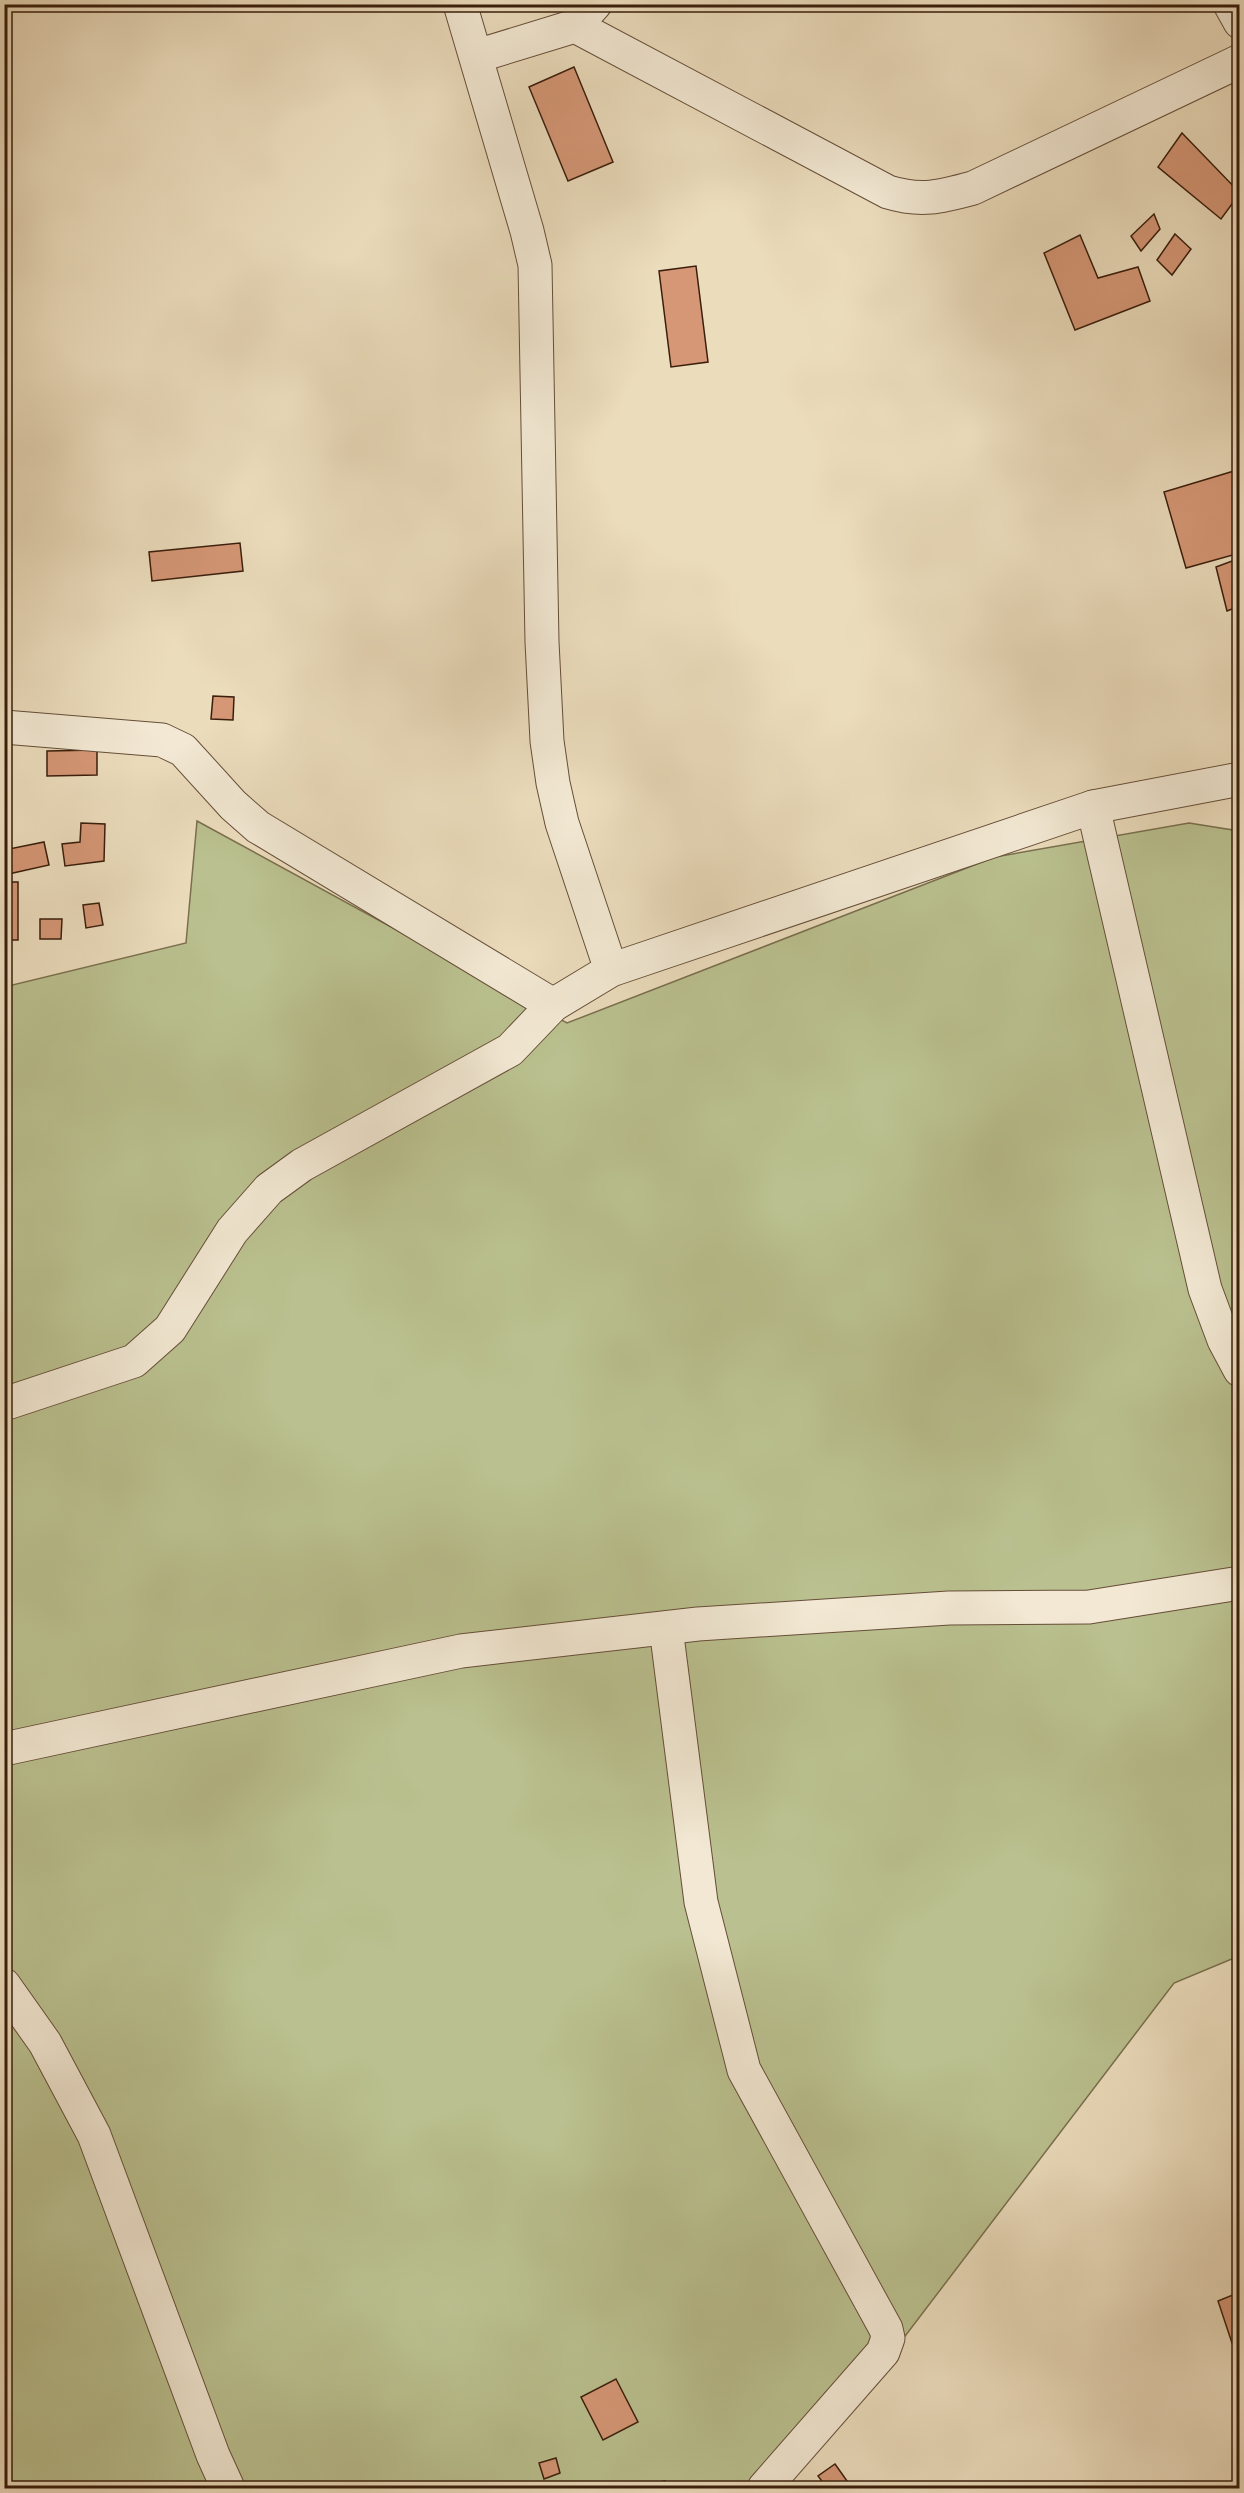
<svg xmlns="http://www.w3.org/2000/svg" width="1244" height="2493" font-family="'IM FELL DW Pica',serif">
<rect width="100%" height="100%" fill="#ebdcbc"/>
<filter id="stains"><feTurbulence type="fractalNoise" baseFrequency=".00333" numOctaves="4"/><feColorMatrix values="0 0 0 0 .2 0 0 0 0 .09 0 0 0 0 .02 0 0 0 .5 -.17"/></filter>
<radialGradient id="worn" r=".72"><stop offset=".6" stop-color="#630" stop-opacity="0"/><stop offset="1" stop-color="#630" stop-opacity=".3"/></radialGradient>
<path fill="#bac08f" stroke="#7a6f4e" stroke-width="1.5" d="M197,821L567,1023L995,857L1189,823L1239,831V1956L1174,1983L896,2348L754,2488H5L4,987L186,943Z"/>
<g fill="#d59776" stroke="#3a1e0c" stroke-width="1.5">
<path d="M574,67L613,162L568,181L529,87Z"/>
<path d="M1182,133L1240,193L1221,219L1158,167Z"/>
<path d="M1154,214L1160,229L1141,251L1131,236Z"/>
<path d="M1175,234L1191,249L1172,275L1157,260Z"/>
<path d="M1080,235L1098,278L1138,267L1150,301L1075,330L1044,253Z"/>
<path d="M696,266L708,362L671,367L659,271Z"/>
<path d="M1234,471L1240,489V553L1186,568L1164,492Z"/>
<path d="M240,543L243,571L152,581L149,552Z"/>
<path d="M1240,558V606L1227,611L1216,567Z"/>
<path d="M213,696L234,697L233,720L211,719Z"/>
<path d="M97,750V775L47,776V751Z"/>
<path d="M81,823L105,824L104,861L65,866L62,844L80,842Z"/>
<path d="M44,842L49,865L4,875V850Z"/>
<rect x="4" y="882" width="14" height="58"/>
<path d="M99,903L103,925L86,928L83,905Z"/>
<path d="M40,919H62L61,939H40Z"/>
<path d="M1240,2292V2364H1239L1218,2301Z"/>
<path d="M616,2379L638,2422L603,2440L581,2397Z"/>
<path d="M556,2458L560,2473L544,2479L539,2463Z"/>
<path d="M835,2464L852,2488H827L818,2476Z"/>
<path d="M665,2481L667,2488H647L646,2485Z"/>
</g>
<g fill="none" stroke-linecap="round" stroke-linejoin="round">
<defs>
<g id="street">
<path d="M460,4L527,231L535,265L542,642L547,741L553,783L562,823L611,970"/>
<path d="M1230,4L1240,22"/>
<path d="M575,26L888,192C921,202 940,197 973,188L1240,61"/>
<path d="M477,56L575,26L595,4"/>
<path d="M4,727L162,740L183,750L233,805L258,827L553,1005"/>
<path d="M1093,807L1205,1289L1224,1340L1240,1370"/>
<path d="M4,1404L134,1361L170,1329L232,1231L269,1189L302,1165L510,1050L553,1005L611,970L1093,807L1240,779"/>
<path d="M666,1628L701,1902L744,2070L886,2329L888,2338L883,2352L764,2488"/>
<path d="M4,1749L461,1651L698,1624L949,1608L1089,1607L1240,1583"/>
<path d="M4,1985L45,2043L94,2135L213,2455L228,2488"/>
</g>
</defs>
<use href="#street" stroke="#664e38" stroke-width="35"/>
<use href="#street" stroke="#f2e8d3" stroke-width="33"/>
</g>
<rect width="1244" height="2493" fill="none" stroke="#ebdcbc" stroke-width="24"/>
<rect x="6" y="6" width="1232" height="2481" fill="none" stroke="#3a1e0c" stroke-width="3"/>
<rect x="12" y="12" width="1220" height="2469" fill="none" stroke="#3a1e0c" stroke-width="1.5"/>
<rect width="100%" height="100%" filter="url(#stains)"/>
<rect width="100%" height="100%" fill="url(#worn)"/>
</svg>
